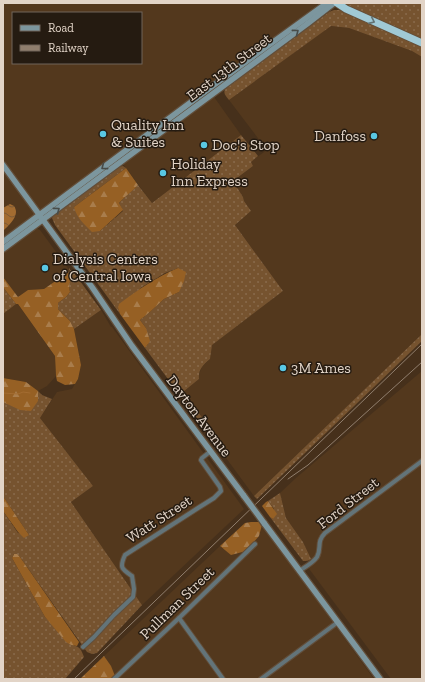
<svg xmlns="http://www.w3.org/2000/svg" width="425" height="682" font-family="'Zilla Slab',serif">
<defs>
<pattern id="grass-dots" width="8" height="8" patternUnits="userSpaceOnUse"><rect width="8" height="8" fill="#76532f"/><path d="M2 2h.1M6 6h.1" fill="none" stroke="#896b4c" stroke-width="1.8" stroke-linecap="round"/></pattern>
<pattern id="forest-firs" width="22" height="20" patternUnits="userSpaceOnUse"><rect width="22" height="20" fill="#966024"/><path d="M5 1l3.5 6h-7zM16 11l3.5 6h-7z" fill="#a97d4c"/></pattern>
<pattern id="water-waves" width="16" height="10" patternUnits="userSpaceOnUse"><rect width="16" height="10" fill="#a36c31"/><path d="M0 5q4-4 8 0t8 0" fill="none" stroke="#7d5a35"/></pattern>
</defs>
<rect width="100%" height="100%" fill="#46301b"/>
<g fill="#53381d" fill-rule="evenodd">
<path d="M3,3H316L317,5L207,87L241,135L152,203L117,156L3,239V169L10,178L14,175L3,160ZM13,13H141V63H13Z"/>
<path d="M330,26L349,28L412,51L422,57V334L254,496L215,443L213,432L183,392L199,379V374L202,367L210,359L211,345L283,291L235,225L251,211L244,201L243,197L233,181L253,166L250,162L267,150L229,100Z"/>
<path d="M36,228L40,230L70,271L44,289L29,290L18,297L3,277V252Z"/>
<path d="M17,303L55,356L56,376L47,386L38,391L26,382L3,378V314Z"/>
<path d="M101,310L111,327H112L244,509L142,605L71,502L93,486L40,418L57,392L72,389L78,379L81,365L74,329Z"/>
<path d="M422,371V679H391L310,570L309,569L313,564L303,542L286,518L280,493L296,478Z"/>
<path d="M262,525L374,679H112L115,676L104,656L220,546L223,549L259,536Z"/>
</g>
<g fill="url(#grass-dots)">
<path d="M343,3H422V40L343,4Z"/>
<path d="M334,10H341L422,46V57L412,51L349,28L331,26L229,100C225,95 222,92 227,87L329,12Z"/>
<path d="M241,135L258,156L251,162L253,166L233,181L243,197L244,201L251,211L235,225L283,291L212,345L210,359C203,365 198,370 199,379L183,392L213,432L208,433L145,348L148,344L146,328L140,320L150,312L164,299L179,292L178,268L165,273L142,287L118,308L120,314L55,225L52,218L54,214L118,167L123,166L126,168L74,207L100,231L123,211L119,203C125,196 131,192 138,185L152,203Z"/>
<path d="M70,268V270H72L101,310L74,329L70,321L58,309V303L66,297L70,292L69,285L70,274L67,273L70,271L69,269Z"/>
<path d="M3,287L16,304L3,314Z"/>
<path d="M422,334V341L257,499L254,496Z"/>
<path d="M38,391L42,395L52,399L40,418L93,486L71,502L142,605L97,653L92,654L87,652L20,557L14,554L12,558L45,617L71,645C80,646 81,649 84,657L65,679H3V511L18,533L29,535L3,496V402L7,403L38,401Z"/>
<path d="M280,493L286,518L303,542L311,559C309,561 306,561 303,561L270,517L273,519L274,509L268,501Z"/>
</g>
<g fill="url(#forest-firs)">
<path d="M126,168L138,185C132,192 125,196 119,203L123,210L100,231L92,232C84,224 77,218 74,207Z"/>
<path d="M178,268L186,272L184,281L179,292L164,299L150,312L140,320L146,328L150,341L148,344L145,348L120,314L118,308L119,304C138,290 156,277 178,268Z"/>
<path d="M67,273L70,274L72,277C69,282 69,286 70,292L66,297L58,303V309L70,321L74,329L81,365L78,379L75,384L65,385L57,381L56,376L55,356L18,304H16L3,287V277L18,297L28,290L44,289Z"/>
<path d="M3,378L26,382L38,391V401L31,411L20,410L3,402Z"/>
<path d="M3,496L29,535L24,538L18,532L3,511Z"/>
<path d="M268,501L277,514L273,519L270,517L262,506L266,502Z"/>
<path d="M251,522H260L262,525L259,536L246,551L231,555L220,546L245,523Z"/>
<path d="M14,554H17L20,557L79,642L77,646L71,645L66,642L45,617L12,558Z"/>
<path d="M104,656L111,666L115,676L112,679H80Z"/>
</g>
<path fill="url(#water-waves)" d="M10,204L14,206C15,207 16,210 16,212C16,219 8,226 3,231V208Z"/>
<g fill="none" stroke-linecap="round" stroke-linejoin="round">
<path stroke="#a36c31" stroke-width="1" d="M3,393L18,394L23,392L30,393"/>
<defs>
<g id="street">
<path d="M299,571C305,567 313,563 317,557C322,548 316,542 325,533L422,461"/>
<path d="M179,618L223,679"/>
<path d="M83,647L94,637L114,615L133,597L134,589L132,576C122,569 119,568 125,555L198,508L214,498L221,491L220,487L201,460L202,458L211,451"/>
<path d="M114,679L179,618L255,544"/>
<path d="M261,679L338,622"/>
</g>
<g id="secondary">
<path d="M3,165L92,287L132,346L244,496"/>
<path d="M3,242L214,85L327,3"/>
<path d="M3,249L307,24L334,3"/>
<path d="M264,523L380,679"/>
</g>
<path id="highway" d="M337,3L346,9L422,43"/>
</defs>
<use href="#street" stroke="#624e3a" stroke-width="6"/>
<use href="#secondary" stroke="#624e3a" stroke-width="8"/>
<use href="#highway" stroke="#624e3a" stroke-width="9"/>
<use href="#street" stroke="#637479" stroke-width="4"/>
<use href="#secondary" stroke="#7c969e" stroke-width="5.5"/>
<use href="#highway" stroke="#a0c9d5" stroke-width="7"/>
<g stroke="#907e6d" stroke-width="1">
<path d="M288,479L308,465L422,362"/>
<path d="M74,679L422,344"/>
</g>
<defs>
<path id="secondary-bridge" d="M244,496L264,523"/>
</defs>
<use href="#secondary-bridge" stroke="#624e3a" stroke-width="8" stroke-linecap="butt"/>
<use href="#secondary-bridge" stroke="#7c969e" stroke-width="5.5"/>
</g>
<defs><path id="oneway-chevron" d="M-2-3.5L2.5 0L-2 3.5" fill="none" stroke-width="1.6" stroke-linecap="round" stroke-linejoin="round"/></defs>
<use stroke="#627273" href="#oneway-chevron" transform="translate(372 21) rotate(24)"/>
<g stroke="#484c49">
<use href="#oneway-chevron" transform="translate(296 32) rotate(-37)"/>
<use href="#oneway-chevron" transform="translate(104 167) rotate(143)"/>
<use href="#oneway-chevron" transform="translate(57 210) rotate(-37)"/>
</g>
<g fill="#59c8e4" stroke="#251b11" stroke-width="1.5">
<circle cx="103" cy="134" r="4"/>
<circle cx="374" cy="136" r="4"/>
<circle cx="204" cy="145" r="4"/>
<circle cx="163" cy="173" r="4"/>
<circle cx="45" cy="268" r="4"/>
<circle cx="283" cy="368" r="4"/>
</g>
<g text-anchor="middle" stroke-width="3" stroke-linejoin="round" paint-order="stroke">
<g font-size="15" fill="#e2d4c7" stroke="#251b11">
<text transform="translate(229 67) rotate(-37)" y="5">East 13th Street</text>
<text transform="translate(199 416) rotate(53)" y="5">Dayton Avenue</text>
<text transform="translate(348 503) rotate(-38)" y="5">Ford Street</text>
<text transform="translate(159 519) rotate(-33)" y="5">Watt Street</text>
<text transform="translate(177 603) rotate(-44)" y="5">Pullman Street</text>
</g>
<g font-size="15" fill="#e2d4c7" stroke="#251b11" text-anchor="start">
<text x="111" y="130">Quality Inn<tspan x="111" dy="17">&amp; Suites</tspan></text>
<text x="366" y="141" text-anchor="end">Danfoss</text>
<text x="212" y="150">Doc's Stop</text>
<text x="171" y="169">Holiday<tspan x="171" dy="17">Inn Express</tspan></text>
<text x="53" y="264">Dialysis Centers<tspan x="53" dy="17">of Central Iowa</tspan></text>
<text x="291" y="373">3M Ames</text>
</g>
</g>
<rect width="425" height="682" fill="none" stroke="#e2d4c7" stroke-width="8"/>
<rect x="12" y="12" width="130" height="52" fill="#251b11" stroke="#71655a"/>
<rect x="20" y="25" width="20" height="6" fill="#7c969e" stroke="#71655a"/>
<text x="48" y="32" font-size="12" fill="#e2d4c7">Road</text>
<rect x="20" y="45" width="20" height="6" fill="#907e6d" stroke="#71655a"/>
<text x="48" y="52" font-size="12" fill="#e2d4c7">Railway</text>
</svg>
